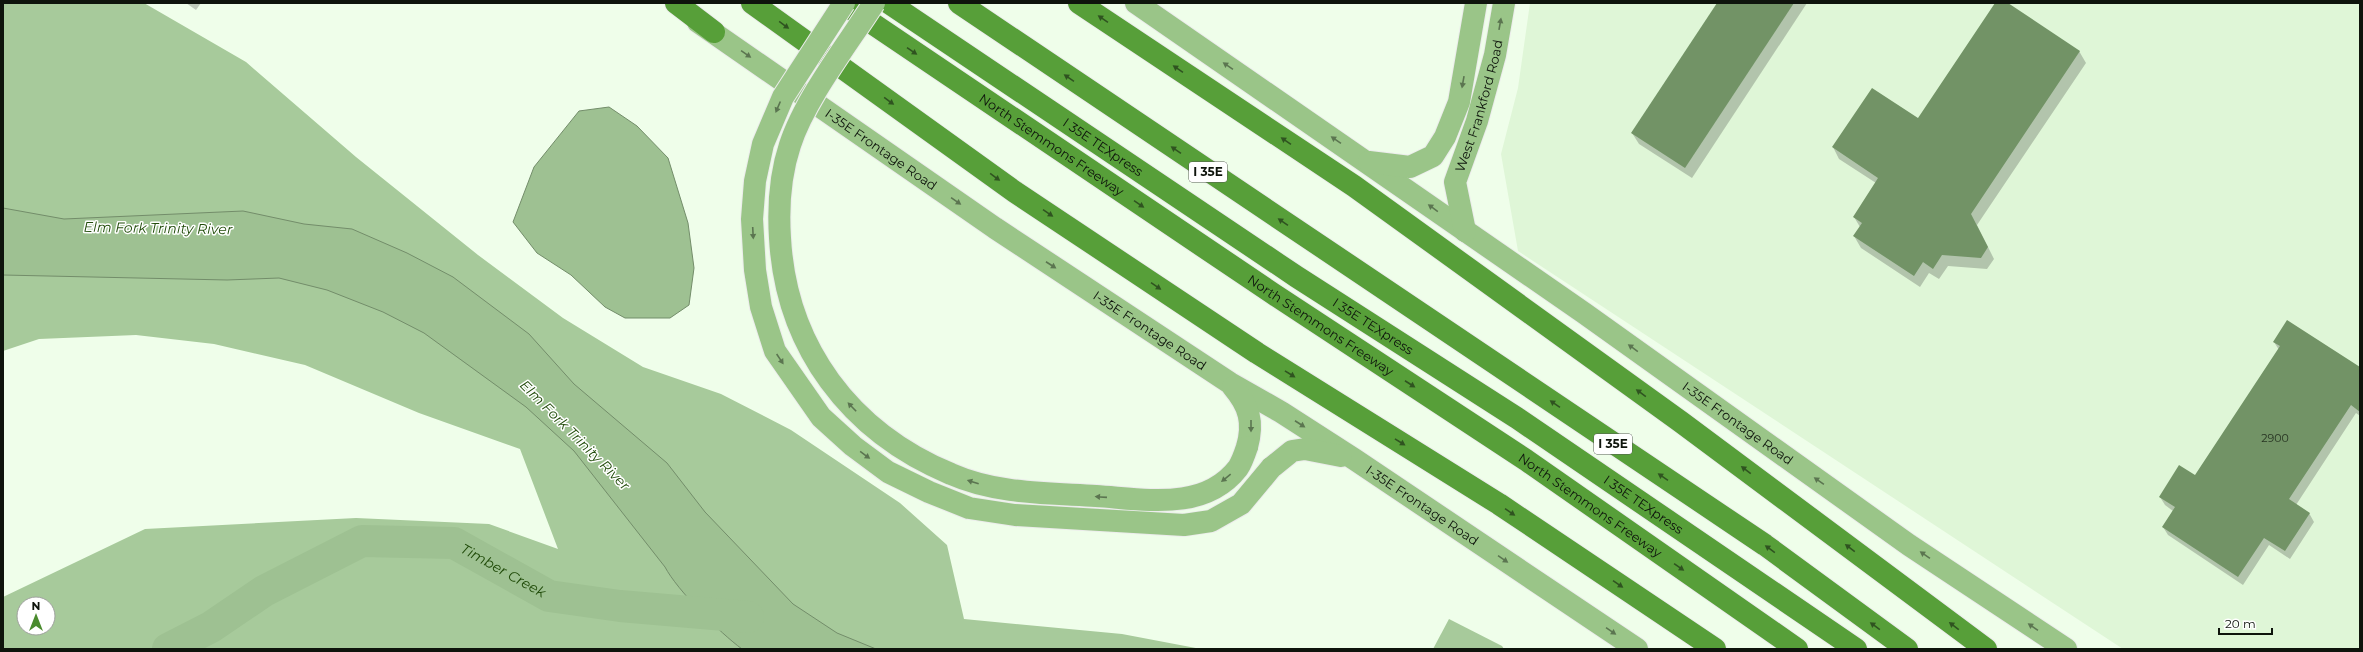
<svg xmlns="http://www.w3.org/2000/svg" width="2363" height="652" font-family="Montserrat,sans-serif">
<rect width="100%" height="100%" fill="#effeea"/>
<path fill="#dff6d7" d="M1530,3H2360V649H2123L1518,251L1501,154L1518,88Z"/>
<g fill="#a7ca9b" fill-rule="evenodd">
<path d="M3,3H144L246,62L356,157L478,255L563,318L643,367L721,394L791,430L900,503L947,545L964,619L1122,634L1201,649H3V597L145,529L356,518L489,524L558,549L520,449L419,413L305,365L214,344L136,335L39,339L3,351ZM24,604H48V628H24Z"/>
<path d="M1449,619L1502,646L1504,649H1433Z"/>
</g>
<g fill="#9ec192" stroke="#738d6a">
<path d="M609,107L637,126L668,158L688,223L694,268L689,305L670,318H625L605,307L571,275L537,253L513,222L534,167L579,111Z"/>
<path d="M3,208L64,219L243,211L304,224L352,229L407,253L453,277L529,334L574,384L667,463L705,512L793,604L837,633L876,649H742C720,633 677,590 665,567L574,451L526,407L424,333L383,312L327,290L279,278L227,280L3,275Z"/>
</g>
<g fill="#0003">
<path d="M186,3H201L196,10Z"/>
<path d="M1718,3H1807L1692,178L1639,144L1632,133Z"/>
<path d="M1996,3H2006L2079,51L2086,63L1977,225L1994,259L1987,269L1948,266L1939,279L1929,273L1920,287L1861,248L1854,236L1860,227L1854,217L1876,183L1839,159L1833,147L1919,120Z"/>
<path d="M2274,342L2360,368V416L2356,413L2296,505L2309,513L2314,522L2290,559L2269,545L2243,585L2168,535L2163,527L2173,511L2165,505L2160,497L2196,477L2279,350Z"/>
</g>
<g fill="none" stroke-linecap="round" stroke-linejoin="round">
<path stroke="#9ec192" stroke-width="32" id="s1" d="M168,649L211,627L264,591L362,541L454,543L549,596L620,606L748,617"/>
</g>
<g fill="#729366">
<path d="M1717,3H1794L1685,168L1631,133Z"/>
<path d="M1995,3H2008L2080,51L1971,214L1988,247L1981,258L1942,255L1933,269L1923,262L1914,276L1853,236L1862,223L1853,217L1878,178L1832,147L1872,88L1918,118Z"/>
<path d="M2287,320L2360,367V412L2351,405L2289,499L2310,513L2285,551L2264,538L2238,577L2162,527L2175,507L2159,497L2179,465L2195,475L2280,346L2273,342Z"/>
</g>
<g fill="none" stroke-linecap="round" stroke-linejoin="round">
<defs>
<g id="major">
<path id="s2" d="M1136,3L1584,313L1909,545L2066,649"/>
<path id="s3" d="M698,22L995,228L1230,383L1281,412L1354,459L1637,649"/>
<path d="M1369,162L1410,167L1433,156L1445,137L1459,102L1476,3"/>
<path id="s4" d="M1465,231L1455,182L1477,121L1495,55L1504,3"/>
<path d="M1233,387C1249,406 1254,422 1247,447"/>
<path d="M1271,468L1292,451L1305,449L1341,456"/>
</g>
<g id="highway">
<path d="M676,3L714,32"/>
<path d="M752,3L1015,192L1257,353L1499,504L1715,649"/>
<path id="s5" d="M842,3L1272,293L1526,460L1797,649"/>
<path id="s6" d="M889,3L1297,277L1517,418L1856,649"/>
<path d="M959,3L1765,545L1907,649"/>
<path d="M1079,3L1354,186L1681,422L1986,649"/>
</g>
</defs>
<use href="#major" stroke="#ececec" stroke-width="24"/>
<use href="#highway" stroke="#ececec" stroke-width="24"/>
<use href="#major" stroke="#9ac588" stroke-width="22"/>
<use href="#highway" stroke="#579f39" stroke-width="22"/>
<defs>
<g id="major-bridge">
<path d="M844,3L783,97L763,144L755,181L752,219L755,270L761,307L775,351L821,417L853,446L888,472L929,492L969,508L1015,515L1184,525L1211,521L1241,504L1271,468"/>
<path d="M874,3C847,45 805,99 790,145C780,175 778,207 780,238C786,347 850,432 951,474C996,494 1047,493 1096,496C1144,499 1204,512 1238,468C1242,462 1245,453 1247,447"/>
</g>
</defs>
<use href="#major-bridge" stroke="#ececec" stroke-width="24" stroke-linecap="butt"/>
<use href="#major-bridge" stroke="#9ac588" stroke-width="22"/>
</g>
<defs><path id="oneway-solid" d="M-6-.8H1V-3.2L6.5 0L1 3.2V.8H-6Z"/></defs>
<g fill="#2f5320">
<use href="#oneway-solid" transform="translate(1103 19) rotate(-146)"/>
<use href="#oneway-solid" transform="translate(784 25) rotate(36)"/>
<use href="#oneway-solid" transform="translate(912 51) rotate(34)"/>
<use href="#oneway-solid" transform="translate(1178 69) rotate(-146)"/>
<use href="#oneway-solid" transform="translate(1069 78) rotate(-146)"/>
<use href="#oneway-solid" transform="translate(889 101) rotate(36)"/>
<use href="#oneway-solid" transform="translate(1286 141) rotate(-146)"/>
<use href="#oneway-solid" transform="translate(1176 150) rotate(-146)"/>
<use href="#oneway-solid" transform="translate(995 177) rotate(36)"/>
<use href="#oneway-solid" transform="translate(1139 204) rotate(34)"/>
<use href="#oneway-solid" transform="translate(1048 213) rotate(34)"/>
<use href="#oneway-solid" transform="translate(1283 222) rotate(-146)"/>
<use href="#oneway-solid" transform="translate(1156 286) rotate(34)"/>
<use href="#oneway-solid" transform="translate(1290 374) rotate(32)"/>
<use href="#oneway-solid" transform="translate(1410 384) rotate(33)"/>
<use href="#oneway-solid" transform="translate(1641 393) rotate(-144)"/>
<use href="#oneway-solid" transform="translate(1555 404) rotate(-146)"/>
<use href="#oneway-solid" transform="translate(1400 442) rotate(32)"/>
<use href="#oneway-solid" transform="translate(1746 470) rotate(-143)"/>
<use href="#oneway-solid" transform="translate(1663 477) rotate(-146)"/>
<use href="#oneway-solid" transform="translate(1510 512) rotate(34)"/>
<use href="#oneway-solid" transform="translate(1850 548) rotate(-143)"/>
<use href="#oneway-solid" transform="translate(1770 549) rotate(-144)"/>
<use href="#oneway-solid" transform="translate(1679 567) rotate(35)"/>
<use href="#oneway-solid" transform="translate(1618 584) rotate(34)"/>
<use href="#oneway-solid" transform="translate(1875 626) rotate(-144)"/>
<use href="#oneway-solid" transform="translate(1954 626) rotate(-143)"/>
</g>
<g fill="#5b7550">
<use href="#oneway-solid" transform="translate(1500 24) rotate(-80)"/>
<use href="#oneway-solid" transform="translate(746 54) rotate(35)"/>
<use href="#oneway-solid" transform="translate(1228 66) rotate(-146)"/>
<use href="#oneway-solid" transform="translate(1463 82) rotate(100)"/>
<use href="#oneway-solid" transform="translate(778 107) rotate(113)"/>
<use href="#oneway-solid" transform="translate(1336 140) rotate(-146)"/>
<use href="#oneway-solid" transform="translate(956 201) rotate(35)"/>
<use href="#oneway-solid" transform="translate(1433 208) rotate(-144)"/>
<use href="#oneway-solid" transform="translate(753 233) rotate(87)"/>
<use href="#oneway-solid" transform="translate(1051 265) rotate(33)"/>
<use href="#oneway-solid" transform="translate(1633 348) rotate(-144)"/>
<use href="#oneway-solid" transform="translate(780 359) rotate(56)"/>
<use href="#oneway-solid" transform="translate(852 407) rotate(-134)"/>
<use href="#oneway-solid" transform="translate(1300 424) rotate(33)"/>
<use href="#oneway-solid" transform="translate(1251 426) rotate(90)"/>
<use href="#oneway-solid" transform="translate(865 455) rotate(36)"/>
<use href="#oneway-solid" transform="translate(1226 478) rotate(141)"/>
<use href="#oneway-solid" transform="translate(1819 481) rotate(-145)"/>
<use href="#oneway-solid" transform="translate(973 482) rotate(-162)"/>
<use href="#oneway-solid" transform="translate(1101 497) rotate(-176)"/>
<use href="#oneway-solid" transform="translate(1925 555) rotate(-146)"/>
<use href="#oneway-solid" transform="translate(1503 559) rotate(34)"/>
<use href="#oneway-solid" transform="translate(2033 627) rotate(-146)"/>
<use href="#oneway-solid" transform="translate(1611 631) rotate(34)"/>
</g>
<g text-anchor="middle" stroke-width="3" stroke-linejoin="round" paint-order="stroke">
<g font-size="11" fill="#273422">
<text x="2275" y="442">2900</text>
</g>
<g fill="#fff" stroke="#565a55" stroke-width="1">
<rect x="1189" y="162" width="38" height="20" rx="3"/>
<rect x="1594" y="434" width="38" height="20" rx="3"/>
</g>
<g font-size="12" font-weight="bold" fill="#0e140c">
<text x="1208" y="176">I 35E</text>
<text x="1613" y="448">I 35E</text>
</g>
<g font-size="13" fill="#0e140c" stroke="#fff">
<text dy="5" stroke="none"><textPath href="#s4" startOffset="130">West Frankford Road</textPath></text>
<text dy="5" stroke="none"><textPath href="#s5" startOffset="253">North Stemmons Freeway</textPath></text>
<text dy="5" stroke="none"><textPath href="#s6" startOffset="258">I 35E TEXpress</textPath></text>
<text dy="5" stroke="none"><textPath href="#s3" startOffset="223">I-35E Frontage Road</textPath></text>
<text dy="5" stroke="none"><textPath href="#s5" startOffset="577">North Stemmons Freeway</textPath></text>
<text dy="5" stroke="none"><textPath href="#s6" startOffset="582">I 35E TEXpress</textPath></text>
<text dy="5" stroke="none"><textPath href="#s3" startOffset="547">I-35E Frontage Road</textPath></text>
<text dy="5" stroke="none"><textPath href="#s2" startOffset="734">I-35E Frontage Road</textPath></text>
<text dy="5" stroke="none"><textPath href="#s6" startOffset="906">I 35E TEXpress</textPath></text>
<text dy="5" stroke="none"><textPath href="#s3" startOffset="871">I-35E Frontage Road</textPath></text>
<text dy="5" stroke="none"><textPath href="#s5" startOffset="901">North Stemmons Freeway</textPath></text>
</g>
<g font-size="14" font-style="italic" fill="#204b09" stroke="#fff">
<text transform="translate(158 228) rotate(1)" y="5">Elm Fork Trinity River</text>
<text transform="translate(575 435) rotate(45)" y="5">Elm Fork Trinity River</text>
<text dy="5" stroke="none"><textPath href="#s1" startOffset="371">Timber Creek</textPath></text>
</g>
</g>
<rect width="2363" height="652" fill="none" stroke="#0e140c" stroke-width="8"/>
<g transform="translate(36 616)"><circle r="19" fill="#ffffff" stroke="#9fa19e"/>
<path d="M0-3L7 15L0 10L-7 15Z" fill="#4a8b2e"/>
<text y="-6" font-size="11" font-weight="bold" text-anchor="middle" fill="#0e140c">N</text>
</g>
<path d="M2219 628v6h53v-6" fill="none" stroke="#0e140c" stroke-width="2"/>
<text x="2225" y="628" font-size="12" fill="#0e140c" stroke="#ffffff" stroke-width="3" paint-order="stroke">20 m</text>
</svg>
